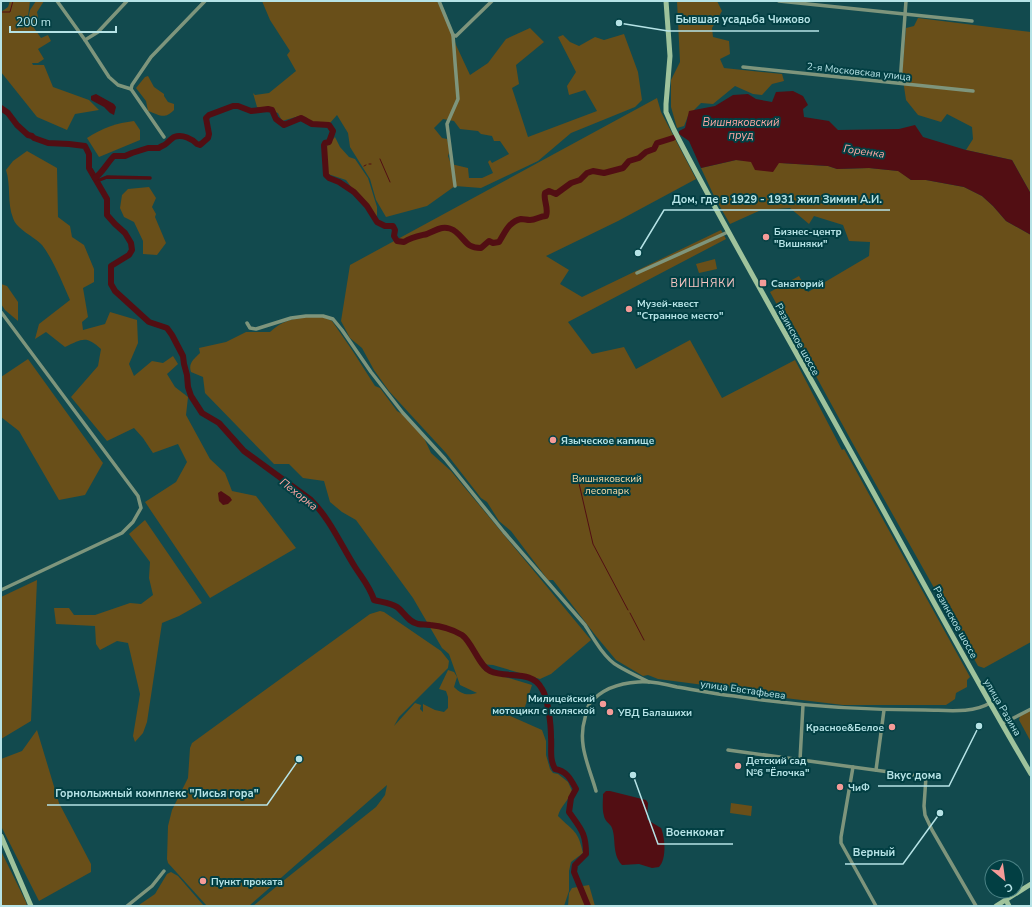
<svg xmlns="http://www.w3.org/2000/svg" width="1032" height="907" font-family="'Nunito Sans',sans-serif">
<rect width="100%" height="100%" fill="#124a4e"/>
<g fill="#694f19" fill-rule="evenodd">
<path d="M10,1H30L27,24L30,10L36,1H44L37,12L38,17L34,28L41,38L48,35L51,41L38,49L44,59L38,63H32L33,65H44L53,87L89,100L99,110L75,114L67,130L37,117L1,72V12L8,7Z"/>
<path d="M262,1H437L449,23L456,45L470,75L488,63L506,39L530,28L544,42L516,65L519,84L512,88L528,137L597,111L585,90L569,95L567,86L576,72L558,37L563,35L570,42L579,46L595,37L604,40L624,34L638,72L642,100L635,107L571,133L538,161L481,188L455,186L427,206L386,217L376,200L370,179L350,147L348,133L337,115L330,123L310,125L306,117L299,116L282,121L278,113L257,107L253,93L255,95L269,93L296,71L287,55L290,51L270,20ZM443,119L454,121L460,129L478,131L481,134L492,136L494,141H500L509,154L492,163L490,160L488,162L493,173L482,178H469L468,168L451,164L448,156L450,150L447,139L442,138L434,128Z"/>
<path d="M677,1H717L722,11L712,28L713,37L729,41L730,54L720,59L724,68L782,74L784,81L772,84L762,95L753,94L735,86L713,104L701,103L688,116L684,126L677,128L671,107V80L680,62Z"/>
<path d="M918,18L1031,32V194L1012,160L966,150L973,139L972,127L947,114L941,122L918,115L906,100L902,73L906,28L914,26Z"/>
<path d="M148,76L154,87L164,94V96L168,102L174,104V110C164,120 160,115 148,111L146,101L136,88L145,77Z"/>
<path d="M657,98L661,112L696,179L618,221L546,256L569,270L560,284L582,297L721,230L726,239L568,322L592,354L624,347L636,369L690,340L722,398L795,360L842,450L844,449L970,677L967,680V687L956,693L955,699L946,705H843L744,693L742,690L658,679L648,675L643,676L616,660L596,636L553,580H548L511,531L499,521L487,502L481,498L446,453L410,414L389,391L374,370L362,348L350,338L341,321L350,265Z"/>
<path d="M134,121L140,130V140L99,157L87,138C102,128 117,123 134,121Z"/>
<path d="M335,137L340,147L349,157L355,159L368,178L377,207V216L372,215L346,180L328,174L326,147Z"/>
<path d="M27,151L57,168L58,217L70,226L72,237L84,245L94,269V282L83,288L88,317L82,322L83,330L105,324L110,312L137,320L138,343L129,364L134,376L152,361L163,363L173,356L178,364L167,374L175,387L188,397L186,415L210,459L225,473L232,491L256,496L296,548L210,598L145,502L176,482L187,462L178,444L153,453L143,438L134,428L107,441L71,397L98,366L101,349C86,335 82,339 65,347L46,332L35,339L39,324L70,300C62,282 54,261 42,245C35,237 16,229 13,218C7,203 11,185 6,170L13,161Z"/>
<path d="M736,160L828,166L837,169L869,168L899,171L911,180H926L964,187L982,196L993,206L1006,221L1031,235V642L984,668L978,666L852,442L770,292L799,276L808,292L869,256L870,242L849,241L843,225L814,216L809,224L790,208L761,210L730,224L715,198L701,168Z"/>
<path d="M149,187L156,198L152,207L156,214L155,217L166,243L157,255L143,254V241L134,222L124,217L120,208L122,195L128,189Z"/>
<path d="M715,259L717,269L699,273L696,264Z"/>
<path d="M1,284L7,286L18,302V321L5,310L1,304Z"/>
<path d="M306,317H323L332,321L352,350L375,386L380,388L397,411L402,414L424,438L431,453L451,471L591,640L551,674L540,679L493,665L479,664L485,671L532,685L522,716L507,713L506,714L542,730L546,741V755L550,769L553,773L558,774L568,782L572,791C569,800 560,807 558,816C574,832 578,830 583,853L571,862L569,871V891L564,906H253L283,881L376,807L385,795L387,785L249,906H207L168,863L167,859L168,826L172,810L188,778L190,748L192,743L370,614L380,611L384,612L441,651L449,661L448,668L399,717L394,726L415,703L421,705L420,709L423,712V704L435,710L444,712L448,708V697L446,691L439,689L448,670L454,672L457,677L454,687C461,694 467,696 477,693L460,685L449,654L442,648L413,598L356,520L342,512L330,502L324,481L303,478L289,464H274L205,393L203,377L191,372C188,363 194,359 200,353L199,348L226,342L246,332H270C282,321 291,319 306,317Z"/>
<path d="M28,359L103,463L85,495L59,500L19,431L1,417V377Z"/>
<path d="M145,520L202,603L179,616L162,623L147,722L143,733L135,742L133,736L140,694L128,643L117,641L100,650L96,644L95,626L56,624L54,608H69L74,615H95L130,603L141,604L153,595L149,578L150,562L129,534Z"/>
<path d="M37,580L31,721L1,739V597Z"/>
<path d="M1031,710V742L1019,720L1020,716Z"/>
<path d="M37,730L59,803L91,864V872L39,901L1,826V759L22,751Z"/>
<path d="M731,803L752,806L751,816L730,813Z"/>
<path d="M1,851L26,902L27,906H1Z"/>
<path d="M171,872L178,876L204,906H140L139,905L155,894L167,874Z"/>
<path d="M589,885L595,906H568L569,893L572,888Z"/>
</g>
<g fill="#520e13">
<path d="M793,91L803,96L808,105L803,109L804,117L829,121L838,130L899,129L915,125L923,137L966,150L1012,160L1031,194V235L1006,221L993,206L982,196L964,187L926,180H911L898,171L869,168L837,169L828,166L779,163L773,172L755,170L751,162L736,160L701,168L689,141L679,134V131L685,128L689,111L715,106L733,95L748,94L756,99L772,102L776,92Z"/>
<path d="M96,94L114,104L116,107L114,115L110,113L104,107L91,100V96Z"/>
<path d="M221,491L230,497L232,500L228,504L223,505L219,501L218,493Z"/>
<path d="M606,791H610L646,800L648,803L647,819L651,822L661,828C665,837 667,859 659,867L652,868L639,864L622,865C611,853 617,837 611,826C608,822 605,821 604,816C602,809 603,801 603,794Z"/>
</g>
<g fill="none" stroke-linecap="round" stroke-linejoin="round">
<g stroke="#520e13" stroke-width="1">
<path d="M1,12H10L13,1"/>
<path d="M380,159L390,182"/>
<path d="M369,164H371"/>
<path d="M364,166L366,165"/>
<path d="M578,479L593,544L628,610"/>
<path d="M630,613L644,640"/>
</g>
<path stroke="#520e13" stroke-width="3.5" d="M97,181L107,177L150,178"/>
<g stroke="#520e13" stroke-width="6">
<path d="M1,108L8,113L17,125L28,135L32,136L34,138L48,143L69,144L85,146L89,154V168L107,199V215L115,224L125,233L131,243L132,250L129,255L111,266V284L115,291L149,322L167,328L172,335L183,356L184,364L187,375L188,387L191,396L202,413L219,423L244,451L311,500C330,519 341,545 355,567C362,578 370,587 374,600C381,602 391,603 397,607C404,612 408,622 418,624C422,625 426,624 430,625C441,626 452,629 462,635C472,642 479,666 490,671C507,679 532,669 542,689C548,698 551,725 551,737C552,749 549,758 555,769C567,771 571,780 576,789L571,798L569,812C581,829 586,833 586,854L575,865L574,872L588,906"/>
<path d="M95,178C103,172 107,163 114,156H125L132,153L148,148H159C161,146 164,146 167,143C169,141 171,139 174,137C183,134 192,139 197,144L200,145L208,138L209,134L206,118L209,115L233,106H238L251,111L268,109L272,110L276,119L284,125L301,118L312,124L329,125L333,131L329,142L325,143L324,145L326,175L329,178L339,182L354,192L367,206L377,222L385,226H393L395,230L394,236L397,241L404,242C412,237 419,236 427,234C432,232 437,229 442,228C447,227 453,229 456,232C466,240 466,248 481,248L489,241L493,243L499,242C505,233 508,222 521,219C524,219 527,220 530,220C536,220 540,216 546,216C549,208 543,200 545,193L549,191L556,194L571,183L580,180L587,173L593,171L604,173L623,168L629,161L639,158L646,152L654,149L657,143L673,138"/>
</g>
<g stroke="#7e957c" stroke-width="3.5">
<path d="M57,1L85,40L109,77L118,85L131,89"/>
<path d="M439,1L453,35L455,62L458,99L447,124L455,186"/>
<path d="M779,1L972,21"/>
<path d="M453,35L456,36L492,1"/>
<path d="M85,40L98,32L127,1"/>
<path d="M743,67L973,91"/>
<path d="M900,83L906,1"/>
<path d="M164,137L131,89L132,85L151,57L205,1"/>
<path d="M637,273L728,232"/>
<path d="M1,312L138,496L141,508L133,522L122,533L1,590"/>
<path d="M247,323L250,328L256,329L291,318L306,316H323L333,319L342,330L371,372L403,413L445,459L504,532L585,625C593,638 605,659 618,666C628,672 639,677 649,682"/>
<path d="M1002,724L1031,709"/>
<path d="M728,750L926,777L924,806L925,815L932,830L976,906"/>
<path d="M800,760L803,705"/>
<path d="M853,767L841,837V843L876,906"/>
<path d="M876,770L884,710"/>
<path d="M596,791C589,766 577,744 585,718C586,713 587,707 590,703C602,689 620,683 638,682C651,681 665,684 677,687C696,690 715,694 734,696C798,706 861,710 925,710C945,710 972,714 990,703"/>
<path d="M127,906L152,886L164,871"/>
</g>
<g stroke="#9fc39c" stroke-width="5">
<path d="M666,1L670,56L666,104V112L674,130C728,235 788,337 845,441C907,552 966,664 1031,774"/>
<path d="M1,836L31,906"/>
<path d="M1006,900L1009,906"/>
<path d="M996,906L1031,884"/>
</g>
</g>
<g fill="#f59b98" stroke="#023f43" stroke-width="1.5">
<circle cx="766" cy="237" r="4"/>
<rect x="759" y="279" width="8" height="8" rx="2"/>
<circle cx="629" cy="309" r="4"/>
<circle cx="553" cy="440" r="4"/>
<circle cx="603" cy="704" r="4"/>
<circle cx="610" cy="712" r="4"/>
<circle cx="892" cy="727" r="4"/>
<circle cx="738" cy="766" r="4"/>
<circle cx="840" cy="787" r="4"/>
<circle cx="203" cy="881" r="4"/>
</g>
<g text-anchor="middle" stroke-width="4" stroke-linejoin="round" paint-order="stroke">
<g font-size="10" fill="#b6e3e6" stroke="#023f43">
<text transform="translate(859 71) rotate(6)" y="4">2-я Московская улица</text>
<text transform="translate(798 339) rotate(61)" y="4">Разинское шоссе</text>
<text transform="translate(956 622) rotate(61)" y="4">Разинское шоссе</text>
<text transform="translate(743 689) rotate(8)" y="4">улица Евстафьева</text>
<text transform="translate(1003 707) rotate(60)" y="4">улица Разина</text>
</g>
<g font-size="10" font-weight="bold" fill="#b6e3e6" stroke="#023f43" text-anchor="start">
<text x="774" y="235">Бизнес-центр<tspan x="774" dy="12">"Вишняки"</tspan></text>
<text x="771" y="287">Санаторий</text>
<text x="637" y="307">Музей-квест<tspan x="637" dy="12">"Странное место"</tspan></text>
<text x="561" y="444">Языческое капище</text>
<text x="595" y="702" text-anchor="end">Милицейский<tspan x="595" dy="12">мотоцикл с коляской</tspan></text>
<text x="618" y="716">УВД Балашихи</text>
<text x="884" y="731" text-anchor="end">Красное&amp;Белое</text>
<text x="746" y="764">Детский сад<tspan x="746" dy="12">№6 "Ёлочка"</tspan></text>
<text x="848" y="791">ЧиФ</text>
<text x="211" y="885">Пункт проката</text>
</g>
<g font-size="10" fill="#fbdda7" stroke="#023f43">
<text x="607" y="482">Вишняковский<tspan x="607" dy="12">лесопарк</tspan></text>
</g>
<g font-size="11" font-style="italic" fill="#fda7a3" stroke="#023f43">
<text x="741" y="126">Вишняковский<tspan x="741" dy="13">пруд</tspan></text>
<text transform="translate(864 151) rotate(8)" y="4">Горенка</text>
<text transform="translate(299 494) rotate(38)" y="4">Пехорка</text>
</g>
<g font-size="11" letter-spacing="1" fill="#fac6c2" stroke="#023f43">
<text x="703" y="287">ВИШНЯКИ</text>
</g>
</g>
<path fill="none" stroke="#b6e3e6" stroke-width="1.5" d="M619 23L668 31H819M638 253L664 210H890M979 726L949 786H878M299 759L267 805H47M633 775L658 844H733M940 813L903 864H845"/>
<g fill="#b6e3e6" stroke="#023f43" stroke-width="1.5">
<circle cx="619" cy="23" r="4"/>
<circle cx="638" cy="253" r="4"/>
<circle cx="979" cy="726" r="4"/>
<circle cx="299" cy="759" r="4"/>
<circle cx="633" cy="775" r="4"/>
<circle cx="940" cy="813" r="4"/>
</g>
<g font-size="11" text-anchor="middle" font-weight="bold" fill="#b6e3e6" stroke="#023f43" stroke-width="4" stroke-linejoin="round" paint-order="stroke">
<text x="743" y="23">Бывшая усадьба Чижово</text>
<text x="777" y="203">Дом, где в 1929 - 1931 жил Зимин А.И.</text>
<text x="914" y="779">Вкус дома</text>
<text x="157" y="797">Горнолыжный комплекс "Лисья гора"</text>
<text x="695" y="836">Военкомат</text>
<text x="874" y="856">Верный</text>
</g>
<rect width="1032" height="907" fill="none" stroke="#b6e3e6" stroke-width="4"/>
<g transform="translate(1004 879) rotate(151)"><circle r="19" fill="#023f43" stroke="#4a8184"/>
<path d="M0-3L7 15L0 10L-7 15Z" fill="#f59b98"/>
<text y="-6" font-size="11" font-weight="bold" text-anchor="middle" fill="#b6e3e6">С</text>
</g>
<path d="M10 26v6h106v-6" fill="none" stroke="#b6e3e6" stroke-width="2"/>
<text x="16" y="26" font-size="12" fill="#b6e3e6" stroke="#023f43" stroke-width="3" paint-order="stroke">200 m</text>
</svg>
